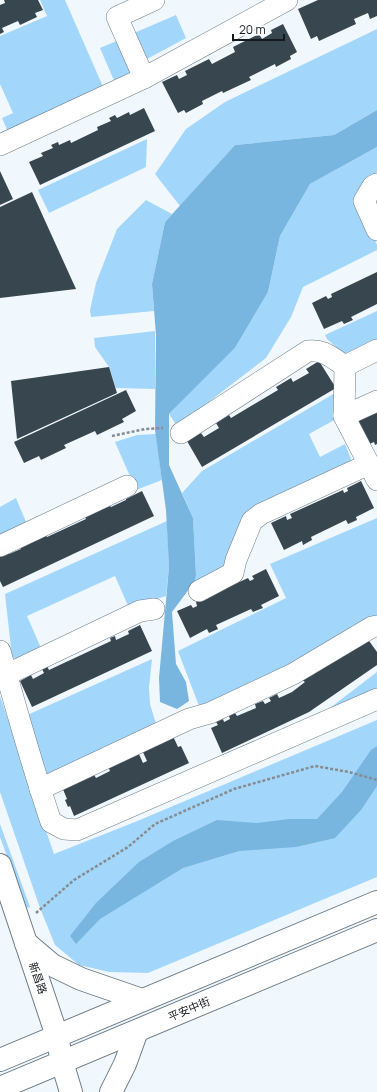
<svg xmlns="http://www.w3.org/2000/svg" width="377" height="1092" font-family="Manrope,'Noto Sans SC',sans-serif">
<rect width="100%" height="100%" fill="#f1f8fd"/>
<g fill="#a3d6fb">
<path d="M40,0H65L104,89L8,132L2,118L13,113L0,84V36L47,16Z"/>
<path d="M176,15L186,38L147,59L134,33Z"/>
<path d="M377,29V110L334,135L235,145L180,206L155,174L186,129L225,102Z"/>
<path d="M119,40L132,75L115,83L100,48Z"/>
<path d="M147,139L146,167L49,213L38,190Z"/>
<path d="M377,147V172L357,193L377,245V250L303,287L291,317L266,358L177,426L169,414L235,348L268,292L280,236L310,184Z"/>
<path d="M146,200L172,214L165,222L152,284L154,311L91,317L90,310L96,283L117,229Z"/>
<path d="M377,311V344L351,355L344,354L327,339L325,335Z"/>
<path d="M155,331V389L116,388L109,367L95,347L94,338Z"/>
<path d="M335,393L338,418L309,434L320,457L345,444L352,462L259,508L227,564L195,581L196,575L193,518L182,493L202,471Z"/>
<path d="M156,434L162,480L136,490L115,442L137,435Z"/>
<path d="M16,498L28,527L0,540V507Z"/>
<path d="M377,518V617L268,676L199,706L178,651L286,598L270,564Z"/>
<path d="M167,521L169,567L166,596L129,608L115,576L27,616L41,648L18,660L12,657L5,594Z"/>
<path d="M152,659L149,687L150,704L157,727L45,776L25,716Z"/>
<path d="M377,672V691L322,714Z"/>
<path d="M0,696L54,854L135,822L377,720V877L148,973L109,972L79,965L55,945L40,908L0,792Z"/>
<path d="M0,824L30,907L26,908L0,837Z"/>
</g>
<g fill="#78b5df">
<path d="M377,110V147L310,184L280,236L268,292L235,348L169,414V465L193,518L196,575L195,581L172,612L176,664L186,682L189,701L177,709L160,702L159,678L169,567L166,510L155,430L156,335L152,284L165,222L235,145L334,135Z"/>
<path d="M377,746V786L361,810L335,838L296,847L239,851L183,868L100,919L76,944L70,936L96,903L139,862L173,841L217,820L257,823L289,819H317L342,792L371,750Z"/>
</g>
<g fill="#384650">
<path d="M4,0H38L43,10L35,13L37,17L20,25L18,21L2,28L4,32L0,34V5L5,3Z"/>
<path d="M318,0H377V16L370,19L368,13L354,19L356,24L319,41L317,36L311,39L298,9Z"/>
<path d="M283,24L297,52L290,56L291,59L276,67L275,64L249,77L251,80L223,93L222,91L202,101L203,104L186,113L184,110L178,113L162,82L177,75L179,79L187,75L185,71L209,59L212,64L235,52L233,47L259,34L262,39L272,33L271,30Z"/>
<path d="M144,108L155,131L40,185L29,162L43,156L41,153L53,148L51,145L58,142L59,145L70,140L71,143L98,130L97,127L111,121L109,118L115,115L117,118L129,112L130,115Z"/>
<path d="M0,171L13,199L0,205Z"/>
<path d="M32,192L76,289L0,298V207Z"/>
<path d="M377,272V304L351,317L353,320L344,324L342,321L324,329L312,303L326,296L328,299L332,297L331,294Z"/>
<path d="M319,361L336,388L202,467L187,441L201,433L204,437L219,428L216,423L229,415L231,418L278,390L276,387L291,378L293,382L309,373L306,369Z"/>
<path d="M109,367L117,393L17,439L11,381Z"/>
<path d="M126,390L136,411L122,419L124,422L97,435L95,431L64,445L66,448L41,460L39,456L24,463L14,442Z"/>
<path d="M377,410V444L375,445L374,442L367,445L355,420Z"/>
<path d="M361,481L374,508L356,517L357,520L348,524L346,520L311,537L312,540L303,545L302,541L284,550L271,523L286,516L287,520L292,518L290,514L343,490L344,493L348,491L347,488Z"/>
<path d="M142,491L154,516L3,587L0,581V557L8,553L9,554L21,549L20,547L46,535L47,537L86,519L85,517L110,506L111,507L126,500V499Z"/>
<path d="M266,569L279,596L261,605L263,608L253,612L251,609L216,625L218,629L209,633L207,629L190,638L177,611L191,605L193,608L197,606L196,602L248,578L250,581L254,579L252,576Z"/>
<path d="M140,625L152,651L32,707L20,681L31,675L33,679L44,673L42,669L47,666L49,670L111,641L110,638L115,636L116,640L129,634L128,631Z"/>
<path d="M367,638L377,652V665L309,712L222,753L211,728L218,725L216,722L223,719L224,722L230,719L229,716L235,713L237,716L256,708L255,704L263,701L265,704L271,701L269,698L277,694L279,698L292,692L305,682L302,680L309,674L311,676Z"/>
<path d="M173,736L178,747L181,746L189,763L74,816L70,806L68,807L65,800L67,799L62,787L93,773L96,778L110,771L108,766L138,752L143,763L147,761L142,750Z"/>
</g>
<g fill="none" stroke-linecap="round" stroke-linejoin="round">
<defs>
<g id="minor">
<path d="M144,78L117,17L154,0"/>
<path d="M0,145L144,78L287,0"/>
<path d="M377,184L373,186L364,201L377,230"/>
<path d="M377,350L345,366L344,416L377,480"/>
<path d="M344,416L377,401"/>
<path d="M181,433L308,351C324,349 332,358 345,366"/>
<path d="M0,546L127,486"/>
<path d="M199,591L233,573L236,560L252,521L261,514L369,464"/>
<path d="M0,651C16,709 32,765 51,822L64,829L77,830L377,699"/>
<path d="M6,675L140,611L154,609"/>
<path d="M40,789L189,719L210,713L293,674L372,627L377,626"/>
</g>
<g id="major">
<path d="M0,865L57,1036L62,1062L71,1092"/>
<path d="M26,943L52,965L81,979L142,1000"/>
<path d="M0,1060L377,902"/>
<path d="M0,1088L377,930"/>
<path d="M111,1092L125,1064L137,1031"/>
</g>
</defs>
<use href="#minor" stroke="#6e7d88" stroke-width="22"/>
<use href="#major" stroke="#6e7d88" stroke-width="24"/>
<g stroke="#858c90" stroke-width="2.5" stroke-dasharray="3 2" stroke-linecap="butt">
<path d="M112,436L145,429L163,428"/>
<path d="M36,913L74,880L128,847L155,824L234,789L315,766L349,772L377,780"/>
</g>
<use href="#minor" stroke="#fff" stroke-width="21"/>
<use href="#major" stroke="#fff" stroke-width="22"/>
</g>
<g text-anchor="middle" stroke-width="4" stroke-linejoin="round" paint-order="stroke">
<g font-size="11" fill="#13191d" stroke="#fff">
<text transform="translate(38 978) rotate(71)" y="4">新昌路</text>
<text transform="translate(189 1009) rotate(-23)" y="4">平安中街</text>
</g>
</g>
<path d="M233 34v6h51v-6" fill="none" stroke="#13191d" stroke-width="2"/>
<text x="239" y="34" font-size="12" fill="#13191d" stroke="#ffffff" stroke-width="3" paint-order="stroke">20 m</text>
</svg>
